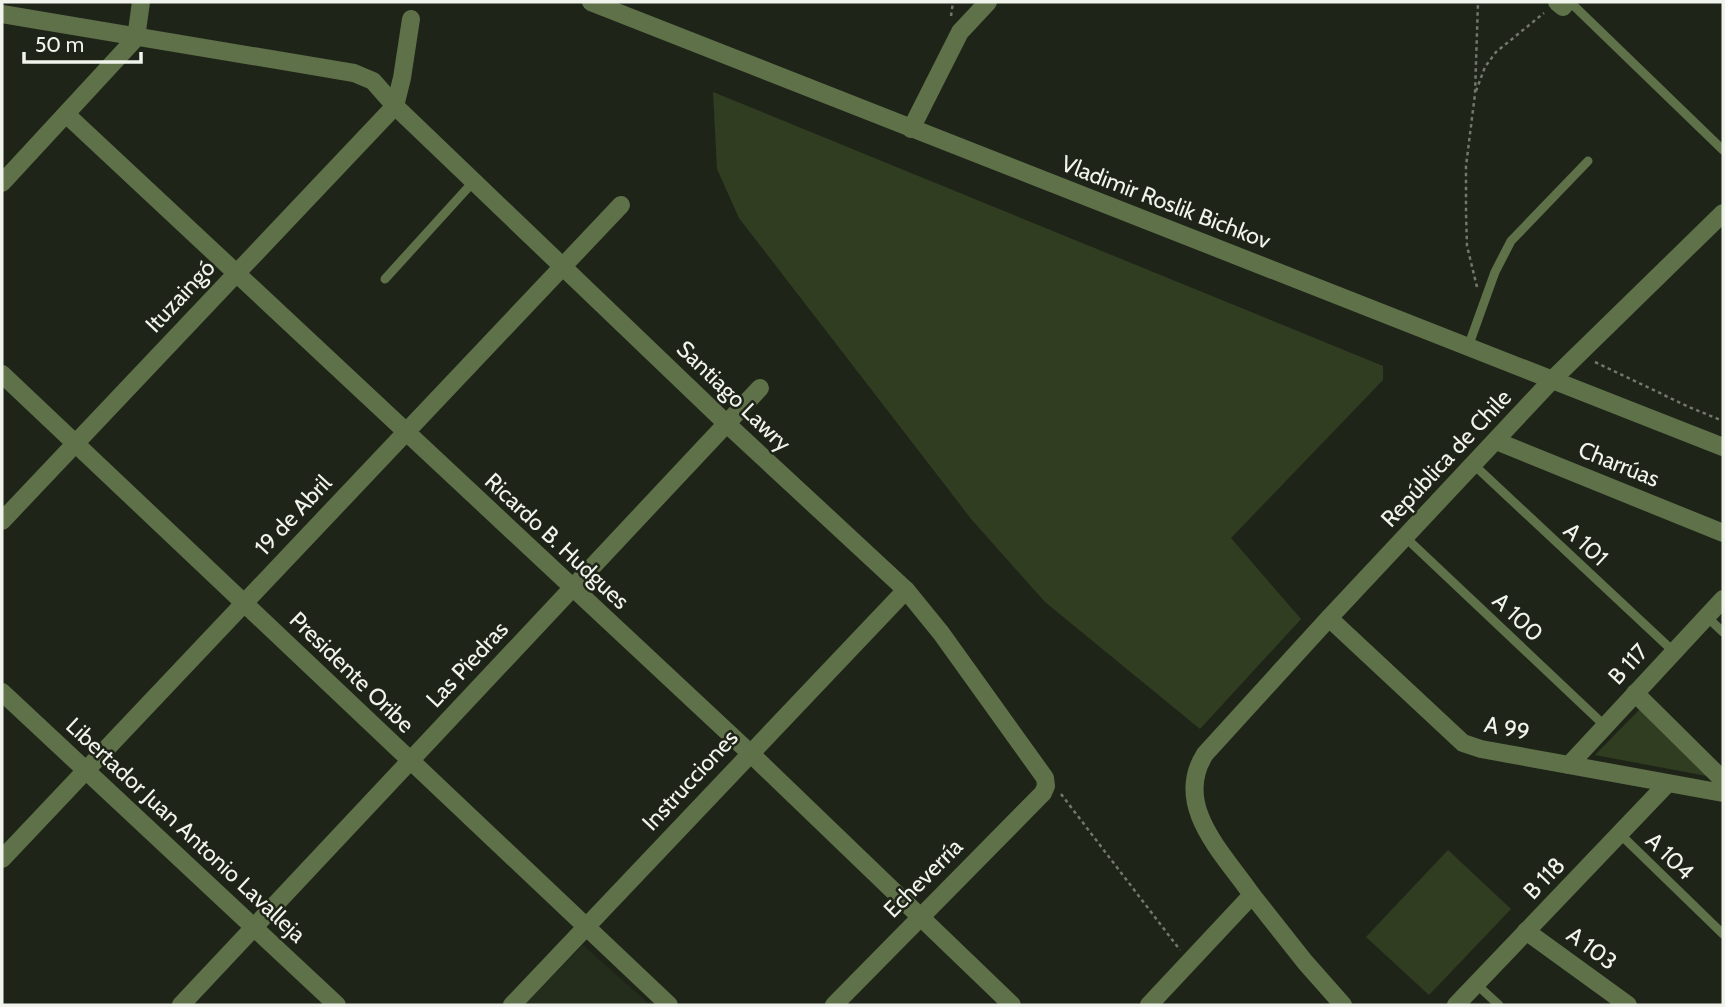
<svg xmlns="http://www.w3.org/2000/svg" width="1725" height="1007" font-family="Cabin,sans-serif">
<rect width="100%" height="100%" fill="#1f2419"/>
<path fill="#242c1b" d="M583,945L650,1005H524Z"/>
<g fill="#313d21">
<path d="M713,92L1383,366V380L1231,538L1301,619L1200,729L1045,602L972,520L739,218L717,169Z"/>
<path d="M1640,709L1712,777L1595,755Z"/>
<path d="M1448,850L1511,909L1429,995L1366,937Z"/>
</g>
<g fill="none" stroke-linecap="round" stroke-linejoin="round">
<g stroke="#73776d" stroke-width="2.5" stroke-dasharray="3.5 3.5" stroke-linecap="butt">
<path d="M951,16L953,2"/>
<path d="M1476,91L1485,67L1496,52L1544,13"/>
<path d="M1477,287L1467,246L1466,213V166L1475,94L1478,2"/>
<path d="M1595,362L1689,407L1723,421"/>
<path d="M1061,794L1180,950"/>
</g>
<g stroke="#5f7149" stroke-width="9">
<path d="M1570,2L1723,150"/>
<path d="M385,279L474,181"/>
<path d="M1468,347L1495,272L1511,241L1588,161"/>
<path d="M1473,464L1673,651"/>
<path d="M1405,537L1604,725"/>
<path d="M1707,617L1723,632"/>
<path d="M1620,834L1723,934"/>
<path d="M1476,984L1499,1005"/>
</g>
<g stroke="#5f7149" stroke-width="18">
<path d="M1557,2L1563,7L1567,2"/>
<path d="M2,14L354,73L373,81L395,106L727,424L906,590L941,633L1045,778L1046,786L1043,793L834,1005"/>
<path d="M67,115L750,753L1012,1005"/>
<path d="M911,129L960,32L988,2"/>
<path d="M2,183L136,38L141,2"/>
<path d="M2,374L669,1005"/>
<path d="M1496,441L1723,533"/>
<path d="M2,521L395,106L402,78L411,19"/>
<path d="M1329,618L1463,743L1481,749L1723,793"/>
<path d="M2,692L337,1005"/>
<path d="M1635,693L1723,780"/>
<path d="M1569,765L1723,599"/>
<path d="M2,859L621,205"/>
<path d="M1252,895L1305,962L1343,1005"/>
<path d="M1526,931L1628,1005"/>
<path d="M181,1005L760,388"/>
<path d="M512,1005L906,590"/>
<path d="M1456,1005L1667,784"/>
</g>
<g stroke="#5f7149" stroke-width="18">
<path d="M591,2L1723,447"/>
<path d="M1149,1005L1252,895C1224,854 1172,806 1205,754L1329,618L1552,380L1723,213"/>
</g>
</g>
<g text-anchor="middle" stroke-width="5" stroke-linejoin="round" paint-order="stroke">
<g font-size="23" fill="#f0f4ec" stroke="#1f2419">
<text transform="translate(1166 202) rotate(21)" y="8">Vladimir Roslik Bichkov</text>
<text transform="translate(180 296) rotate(-47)" y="8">Ituzaingó</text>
<text transform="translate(734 396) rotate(44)" y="8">Santiago Lawry</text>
<text transform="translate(1446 458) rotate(-47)" y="8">República de Chile</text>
<text transform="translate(1619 464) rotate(22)" y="8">Charrúas</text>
<text transform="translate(293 515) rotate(-47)" y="8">19 de Abril</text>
<text transform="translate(557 541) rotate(43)" y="8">Ricardo B. Hudgues</text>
<text transform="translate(1586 544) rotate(43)" y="8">A 101</text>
<text transform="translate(1518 617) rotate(43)" y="8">A 100</text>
<text transform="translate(467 664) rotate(-47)" y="8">Las Piedras</text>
<text transform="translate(1628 664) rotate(-47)" y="8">B 117</text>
<text transform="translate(352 672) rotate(44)" y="8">Presidente Oribe</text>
<text transform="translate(1507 728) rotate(11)" y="8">A 99</text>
<text transform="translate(690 780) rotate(-47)" y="8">Instrucciones</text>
<text transform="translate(186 830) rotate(43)" y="8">Libertador Juan Antonio Lavalleja</text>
<text transform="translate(1670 856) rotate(44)" y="8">A 104</text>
<text transform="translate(923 878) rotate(-45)" y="8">Echeverría</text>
<text transform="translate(1544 878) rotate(-46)" y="8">B 118</text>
<text transform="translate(1592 948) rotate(36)" y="8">A 103</text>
</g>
</g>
<rect width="1725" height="1007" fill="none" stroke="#f0f4ec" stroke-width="7"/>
<path d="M24 52v10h117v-10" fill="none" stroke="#f0f4ec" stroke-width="3.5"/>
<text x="35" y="52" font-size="21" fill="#f0f4ec" stroke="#1f2419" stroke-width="5" paint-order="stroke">50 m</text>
</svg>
